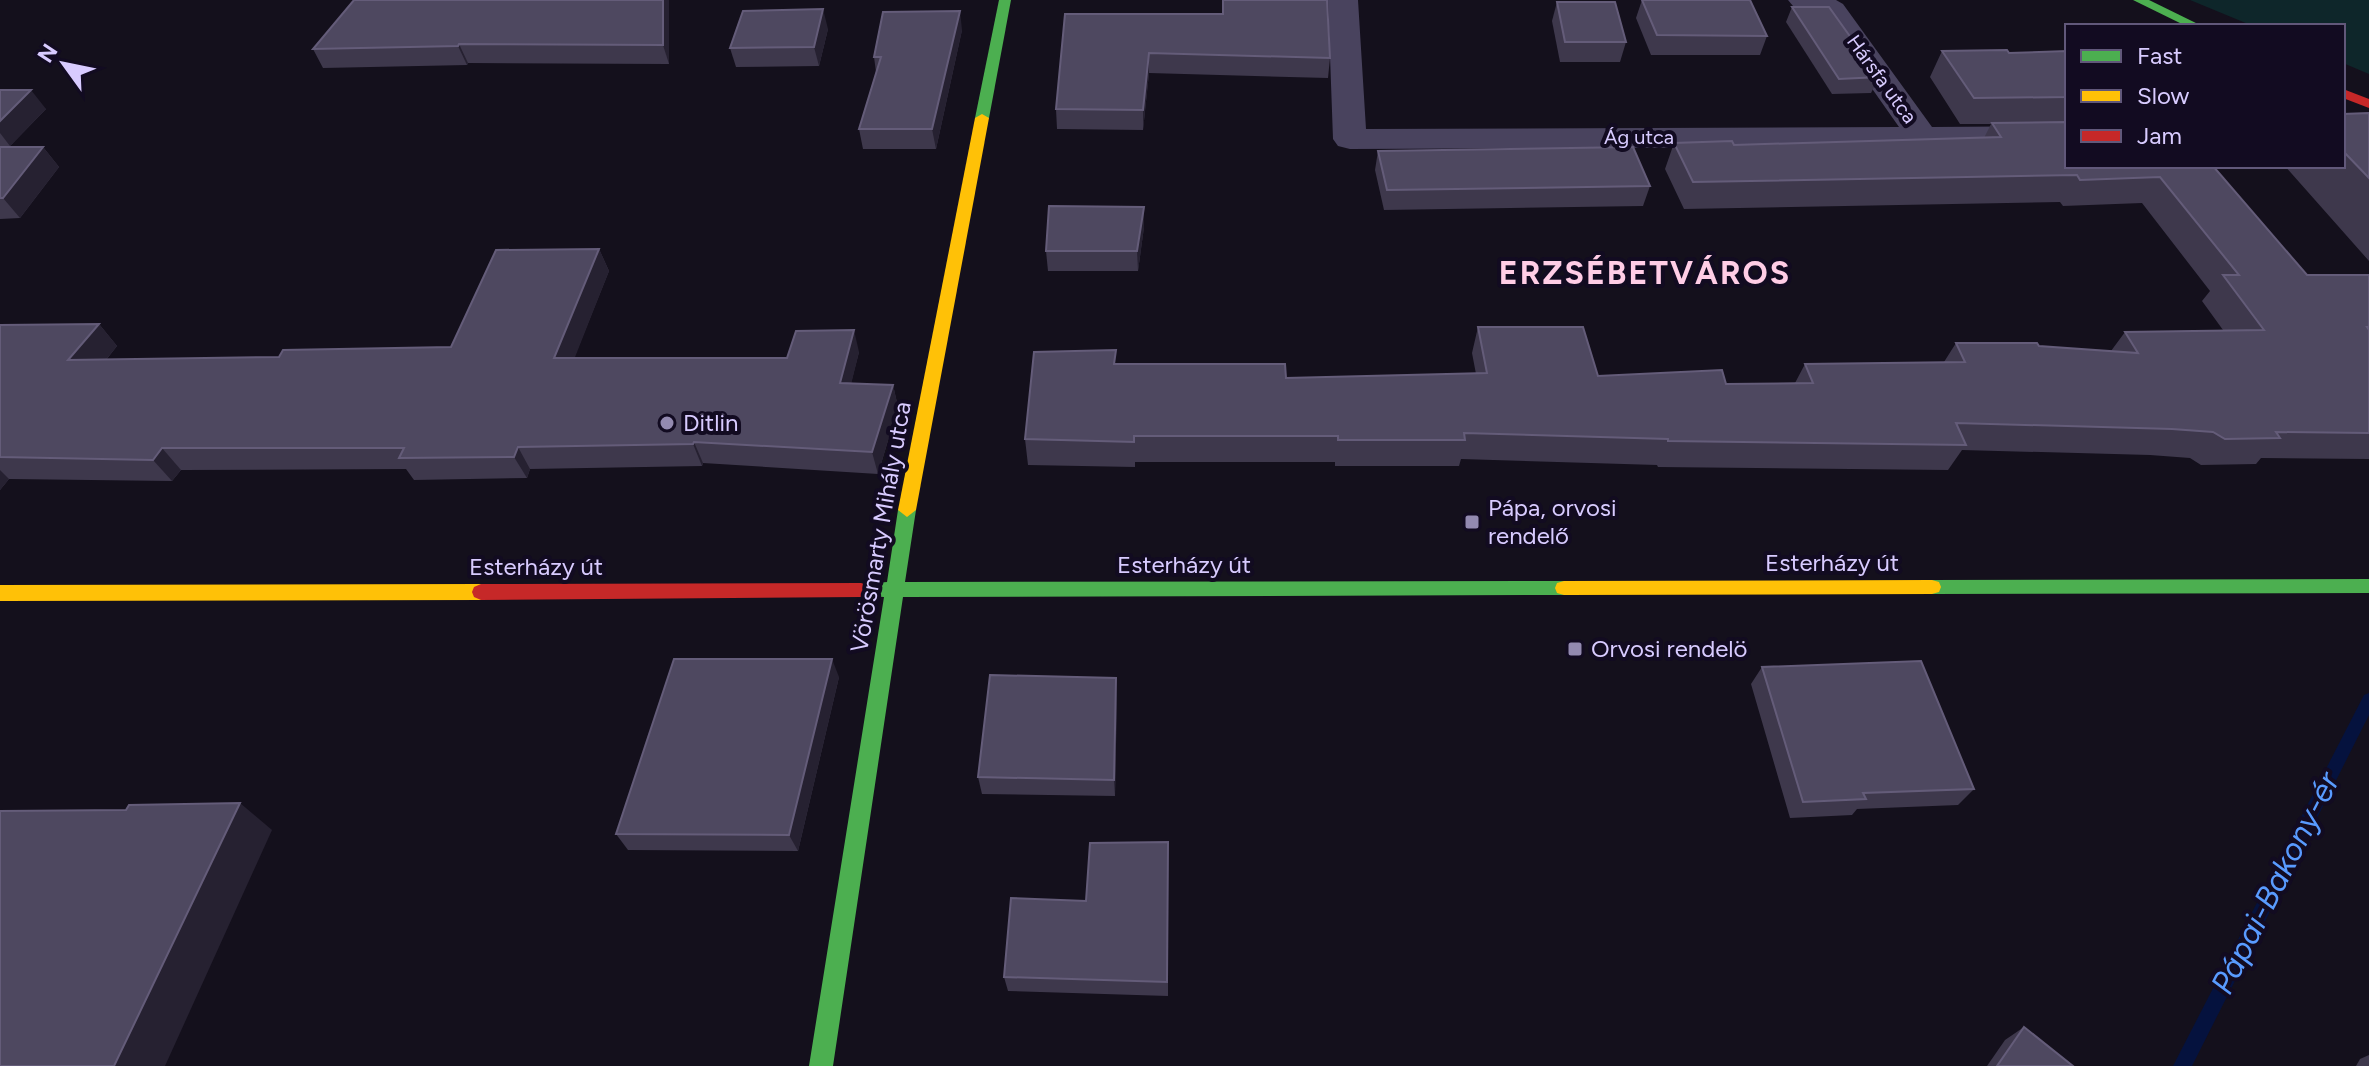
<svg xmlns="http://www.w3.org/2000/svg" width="2369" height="1066" font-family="Figtree,sans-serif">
<rect width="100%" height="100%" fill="#14101c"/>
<path fill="#0e262a" d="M2190,0H2369V74L2343,63V26H2253Z"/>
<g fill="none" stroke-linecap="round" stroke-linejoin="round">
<path fill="#05123e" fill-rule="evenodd" d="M2369,693V715L2192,1066H2173L2364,695Z"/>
<path fill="#49435e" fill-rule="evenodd" d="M1328,0H1358L1366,129L1899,127L1821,16L1793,6L1788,0H1836L1843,4L1932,127L2067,126V146L1350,149L1338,146L1333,139Z"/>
<g fill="#4caf50" fill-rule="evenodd">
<path d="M999,0H1011L989,118L982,122L975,118Z"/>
<path d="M2133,0H2149L2202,26H2186Z"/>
<path d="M907,503L916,510L905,582L1564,581L1571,583L1573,588L1571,593L1564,595L903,597L833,1066H809L884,597L854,595L852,590L854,585L887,582L898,510Z"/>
<path d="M2369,579V593L1932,594L1925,592L1923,587L1925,582L1932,580Z"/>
</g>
<g fill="#ffc107" fill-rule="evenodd">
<path d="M982,114L989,118L916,510L907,517L898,510L975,118Z"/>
<path d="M1932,580L1939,582L1941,587L1939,592L1932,594L1564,595L1557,593L1555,588L1557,583L1564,581Z"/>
<path d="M481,584L488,587L490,592L488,597L481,600L0,601V585Z"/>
</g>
<g fill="#c62828" fill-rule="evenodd">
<path d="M2343,89L2369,99V108L2343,98Z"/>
<path d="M861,583L868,585L870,590L868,595L861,597L481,600L474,597L472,592L474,587L481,584Z"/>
</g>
</g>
<g fill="#3e384c">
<path d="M354,0H669V64L468,63L467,65L323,68L313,49Z"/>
<path d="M1642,0H1750L1767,36L1760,55H1651L1636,18Z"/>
<path d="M1557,2L1626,42L1620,62H1560L1552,21Z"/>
<path d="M1792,7L1879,77L1871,93L1832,94L1786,22Z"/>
<path d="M1065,14L1330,58L1328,78L1149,73L1143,130L1057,129L1056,109Z"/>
<path d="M828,29L819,66L736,67L730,48Z"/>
<path d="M962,30L936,149H863L859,129L876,72L874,57Z"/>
<path d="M1942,51L2009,53L2067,51V166H2213L2307,275H2369V459L2261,458L2256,464L2201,465L2190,458L2150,455L1962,450L1948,470L1658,467L1657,465L1461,459L1459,466H1335V462H1135V467L1028,465L1025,439L1117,364L1286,378L1476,374L1472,353L1478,327L1598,376L1726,384L1795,383L1805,364L1944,362L1956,343L2039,346L2111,351L2125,332L2223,330L2202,301L2210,291L2142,203L2063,206L2060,202L1684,209L1665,169L1674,143L1734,145L1984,138L1991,124H1960L1930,77Z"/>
<path d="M0,90L46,109L10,146H0Z"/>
<path d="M2369,113V261L2285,166H2343V114Z"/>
<path d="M0,147H43L59,167L20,218L0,219Z"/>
<path d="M1378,151L1650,186L1643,206L1384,210L1375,170Z"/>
<path d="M1144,227L1138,271H1048L1046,251Z"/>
<path d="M599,249L609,271L574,358H787L859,352L851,383L893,385L898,407L878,474L703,463L702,466L530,469L527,478L414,480L406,469L181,470L172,481L9,479L0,490V325L99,324L117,346L106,360L279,357L451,347Z"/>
<path d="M1762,667L1974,789L1958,805L1857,809L1852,815L1790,818L1751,684Z"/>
<path d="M839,677L798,851L628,850L616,834Z"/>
<path d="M1117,696L1115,796L982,794L978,777Z"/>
<path d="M1168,842V996L1008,991L1004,977L1086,901Z"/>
<path d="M2024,1027L2073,1066H1987L2005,1040Z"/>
<path d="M2369,1055V1066H2356L2360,1059Z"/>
</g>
<g fill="#262131">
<path d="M663,0H669V64L663,45Z"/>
<path d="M823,9L828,29L819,66L814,47Z"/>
<path d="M960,11L962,30L936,149L932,129Z"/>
<path d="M459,44L468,63L467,65L458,46Z"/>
<path d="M1149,53V73L1143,130V110Z"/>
<path d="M31,90L46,109L10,146L0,133V121Z"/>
<path d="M43,147L59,167L20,218L3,198Z"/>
<path d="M1144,207V227L1138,271L1137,251Z"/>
<path d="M599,249L609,271L566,380L554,358Z"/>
<path d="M99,324L117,346L88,382L68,360Z"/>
<path d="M854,330L859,352L846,405L840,383Z"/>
<path d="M893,385L898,407L878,474L872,452Z"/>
<path d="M694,442L703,463L702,466L693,444Z"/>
<path d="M518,447L530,469L527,478L514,457Z"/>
<path d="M162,448L181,470L172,481L153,460Z"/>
<path d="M0,470L9,479L0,490Z"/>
<path d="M832,659L839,677L798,851L789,835Z"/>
<path d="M1116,678L1117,696L1115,796L1114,780Z"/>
<path d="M240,803L272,830L165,1066H114Z"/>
</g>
<g fill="#4e4860" stroke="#645c79" stroke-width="2">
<path d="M354,0H663V45L459,44L458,46L313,49Z"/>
<path d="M1223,0H1327L1330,58L1149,53L1143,110L1056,109L1065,14H1223Z"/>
<path d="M1642,0H1750L1767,36L1657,35Z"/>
<path d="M1557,2H1615L1626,42H1565Z"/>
<path d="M1792,7H1829L1879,77L1839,79Z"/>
<path d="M823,9L814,47L730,48L743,11Z"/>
<path d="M960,11L932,129H859L881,57H874L883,12Z"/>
<path d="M2007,50L2009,53L2067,51V97L1974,98L1942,51Z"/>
<path d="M0,90H31L0,121Z"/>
<path d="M2369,113V178L2343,151V114Z"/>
<path d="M2067,122V166H2213L2307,275H2369V327H2367L2369,330V433L2276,432L2280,438L2225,439L2213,432L2172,429L1956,423L1966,445L1668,441V439L1464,433L1465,440H1338V436H1134V442L1025,439L1034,352L1116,350L1114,364H1285L1286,378L1487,373L1478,327H1583L1598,376L1722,370L1726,384L1813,383L1805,364L1965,362L1956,343H2037L2039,346L2138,353L2125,332L2264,330L2223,275H2239L2160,177L2080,180L2077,175L1693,182L1674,143L1732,141L1734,145L2001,137L1992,123Z"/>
<path d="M0,147H43L3,198H0Z"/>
<path d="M1633,147L1650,186L1387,190L1378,151Z"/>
<path d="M1049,206L1144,207L1137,251H1046Z"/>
<path d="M599,249L554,358H787L796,331L854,330L840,383L893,385L872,452L694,442L693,444L518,447L514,457L399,458L404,448H162L153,460L0,457V325L99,324L68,360L279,357L283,350L451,347L496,250Z"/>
<path d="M674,659H832L789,835L616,834Z"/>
<path d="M1921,661L1974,789L1863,793L1866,799L1803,802L1762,667Z"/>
<path d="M990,675L1116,678L1114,780L978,777Z"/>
<path d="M240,803L114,1066H0V811L126,810L129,805Z"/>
<path d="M1168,842L1167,982L1004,977L1011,898L1086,901L1090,843Z"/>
<path d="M2024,1027L2073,1066H1997Z"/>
</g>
<g fill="#938ab0" stroke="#120b21" stroke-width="3">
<circle cx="667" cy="423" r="8"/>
<rect x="1464" y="514" width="16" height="16" rx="4"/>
<rect x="1567" y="641" width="16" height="16" rx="4"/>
</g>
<g text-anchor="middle" stroke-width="8" stroke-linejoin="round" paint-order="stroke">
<g font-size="20" fill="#d8cbff" stroke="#120b21">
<text transform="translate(1882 79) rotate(54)" y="7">Hársfa utca</text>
<text x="1639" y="144">Ág utca</text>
</g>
<g font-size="24" fill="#d8cbff" stroke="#120b21" text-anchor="start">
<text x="683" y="431">Ditlin</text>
<text x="1488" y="516">Pápa, orvosi<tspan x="1488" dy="28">rendelő</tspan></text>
<text x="1591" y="657">Orvosi rendelö</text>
</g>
<g font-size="24" fill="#d8cbff" stroke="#120b21">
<text transform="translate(881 527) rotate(-80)" y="8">Vörösmarty Mihály utca</text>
<text x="1832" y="571">Esterházy út</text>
<text x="1184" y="573">Esterházy út</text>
<text x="536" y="575">Esterházy út</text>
</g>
<g font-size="32" font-weight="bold" letter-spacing="2" fill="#ffcde6" stroke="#120b21">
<text x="1645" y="284">ERZSÉBETVÁROS</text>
</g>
<g font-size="32" font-style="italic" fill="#599bff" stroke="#120b21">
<text transform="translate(2275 883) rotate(-63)" y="11">Pápai-Bakony-ér</text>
</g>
</g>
<rect x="2065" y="24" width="280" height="144" fill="#120b21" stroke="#61587a" stroke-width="2"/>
<rect x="2081" y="50" width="40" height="12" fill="#4caf50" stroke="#61587a" stroke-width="2"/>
<text x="2137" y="64" font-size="24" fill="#d8cbff">Fast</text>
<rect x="2081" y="90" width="40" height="12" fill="#ffc107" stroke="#61587a" stroke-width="2"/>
<text x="2137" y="104" font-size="24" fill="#d8cbff">Slow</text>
<rect x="2081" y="130" width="40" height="12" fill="#c62828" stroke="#61587a" stroke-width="2"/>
<text x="2137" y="144" font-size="24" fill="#d8cbff">Jam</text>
<g transform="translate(64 64) rotate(303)" stroke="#120b21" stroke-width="6" paint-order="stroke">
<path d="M0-6L14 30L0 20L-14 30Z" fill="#d8cbff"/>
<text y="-12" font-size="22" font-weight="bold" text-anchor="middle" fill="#d8cbff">N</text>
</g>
</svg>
